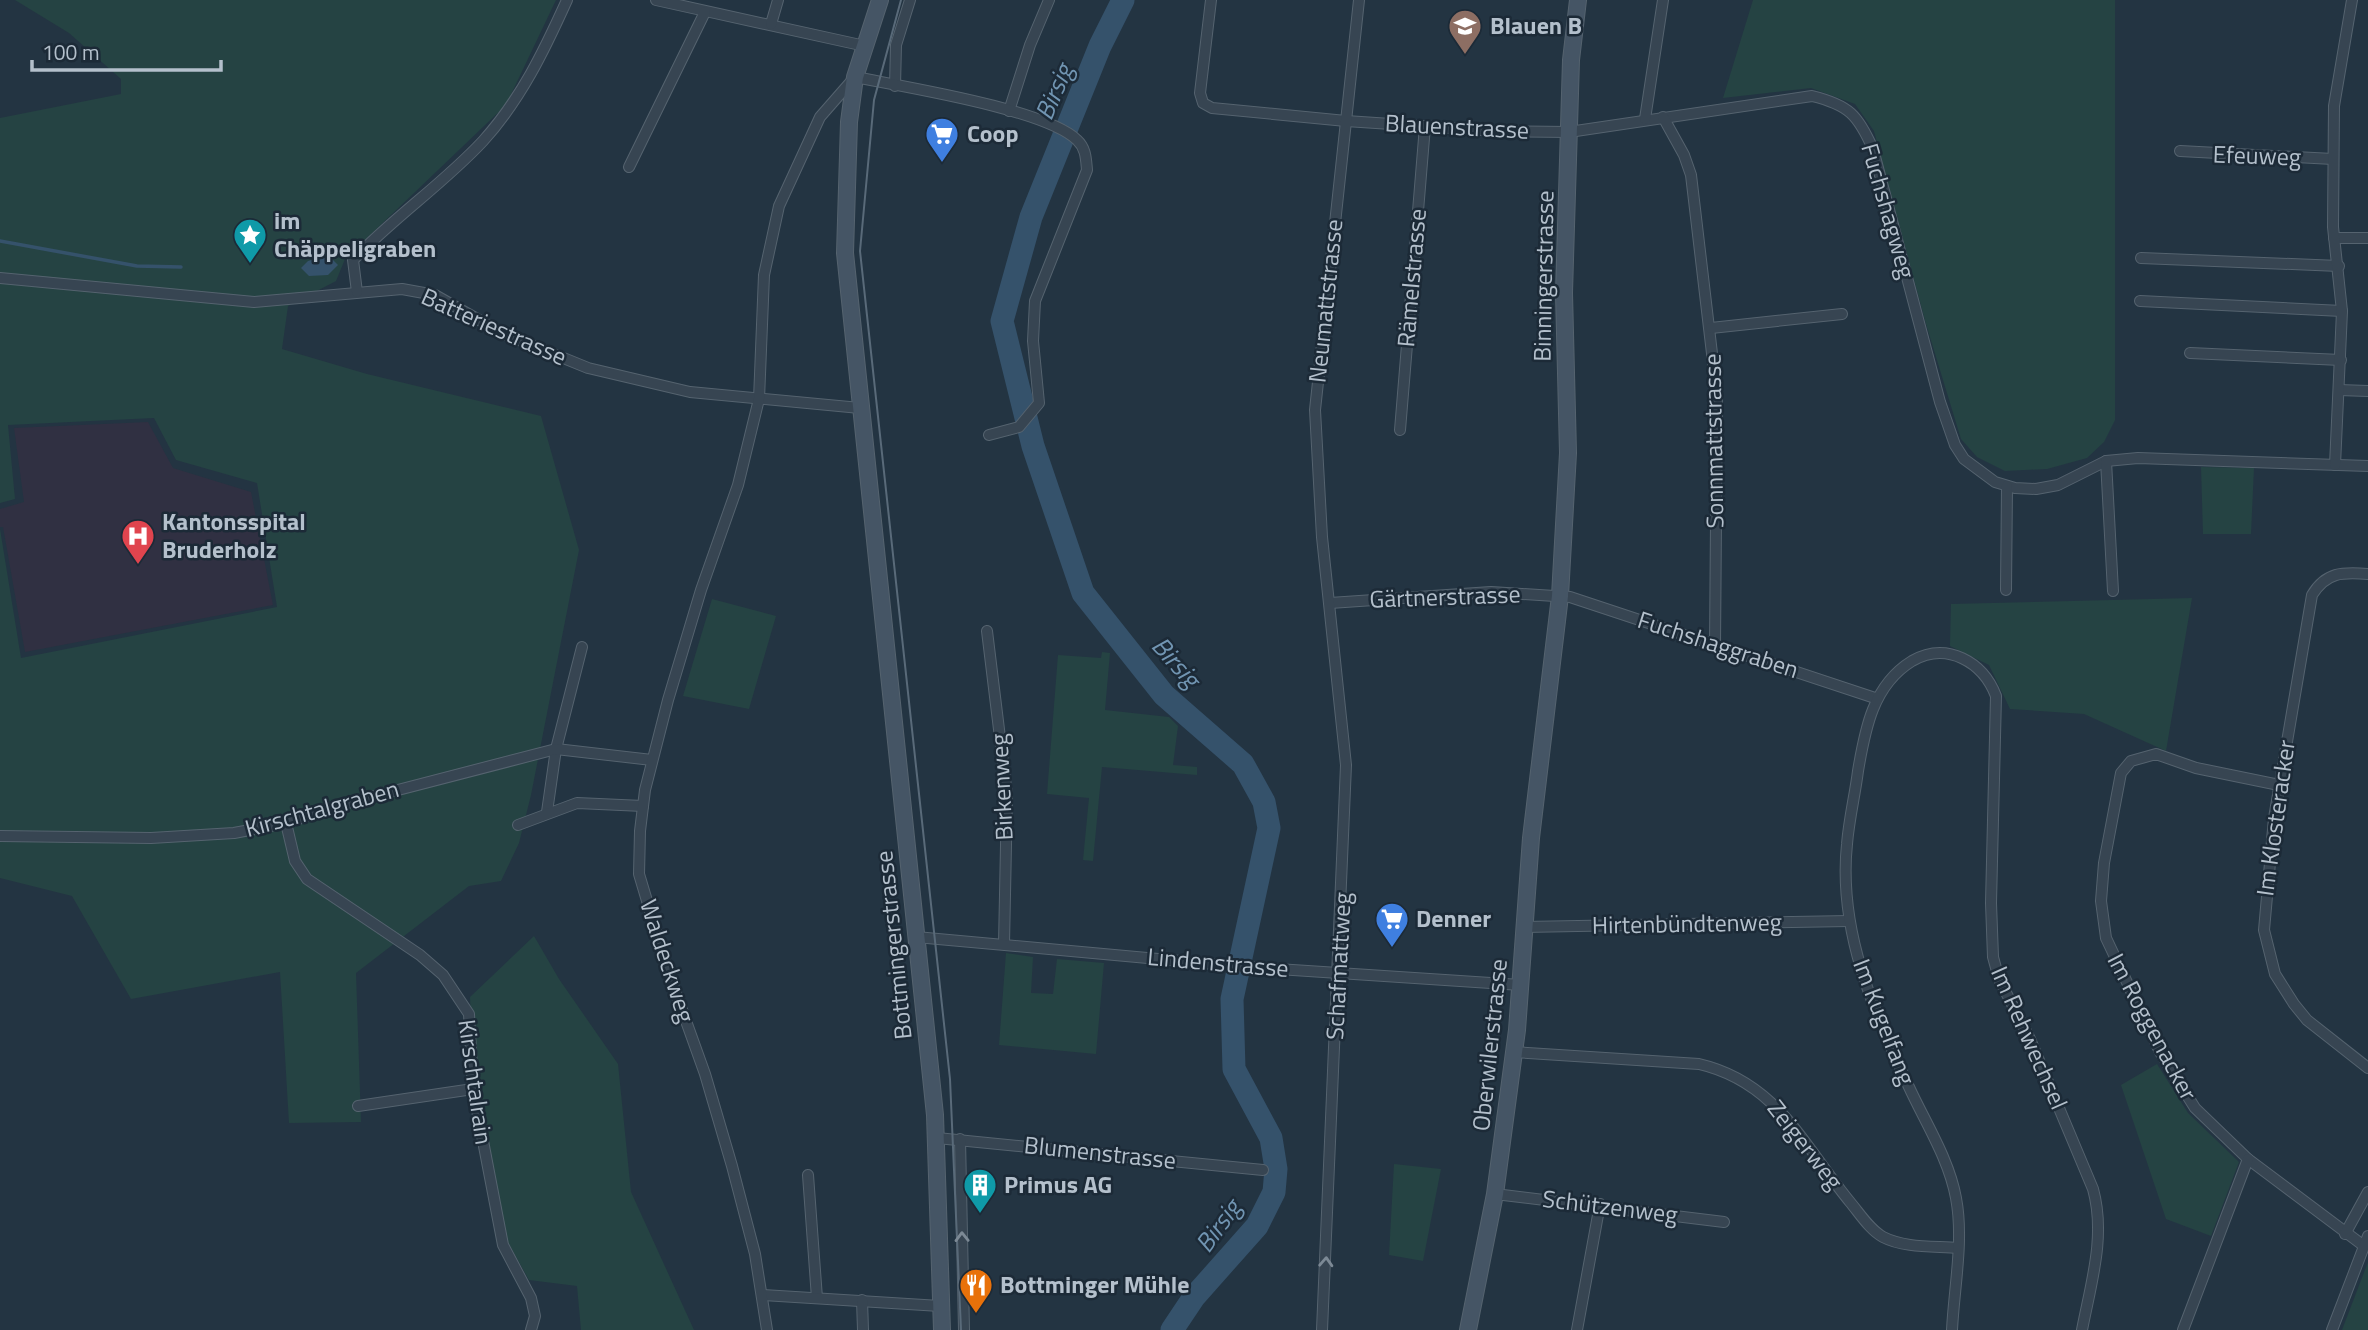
<svg xmlns="http://www.w3.org/2000/svg" width="2368" height="1330" font-family="'Titillium Web',sans-serif">
<rect width="100%" height="100%" fill="#233442"/>
<path fill="#303042" d="M148,422L173,468L251,492L273,605L25,652L3,527H0V509L24,502L14,428Z"/>
<g fill="#254343">
<path d="M15,0H556L506,105L345,259L336,281L288,306L282,349L367,374L541,416L579,550L531,795L519,843L501,881L469,886L356,973L361,1122L289,1123L280,972L131,999L72,896L0,878V529L21,658L277,607L257,483L176,460L154,418L8,425L15,499L0,503V118L121,94V79L69,33Z"/>
<path d="M1753,0H2115V420L2104,442L2087,458L2047,469L2005,471L1977,457L1961,439L1926,324L1874,131L1855,104L1811,88L1723,98Z"/>
<path d="M2201,467L2254,468L2251,534H2203Z"/>
<path d="M2192,598L2166,751L2084,714L2010,709L1989,665L1950,646L1951,604Z"/>
<path d="M712,599L776,616L749,709L683,696Z"/>
<path d="M1102,652L1110,653L1105,710L1169,717L1178,726L1173,765L1197,767V775L1102,767L1093,861L1083,860L1089,798L1047,794L1058,655L1101,658Z"/>
<path d="M534,936L559,979L618,1064L631,1192L694,1330H581L577,1286L529,1280L501,1230L474,1097L470,997Z"/>
<path d="M1006,953L1033,957L1031,993L1053,994L1057,959L1104,963L1096,1054L999,1045Z"/>
<path d="M2157,1064L2188,1113L2239,1162L2211,1236L2166,1219L2121,1085Z"/>
<path d="M1394,1164L1441,1169L1423,1261L1389,1255Z"/>
<path d="M2368,1262V1330H2342Z"/>
</g>
<path fill="#35526b" d="M318,258H331L338,265L328,275L309,276L301,268L308,261Z"/>
<g fill="none" stroke-linecap="round" stroke-linejoin="round">
<path stroke="#35526b" stroke-width="3.5" d="M0,241L137,266L181,267"/>
<path stroke="#35526b" stroke-width="23" d="M1123,0L1100,46L1031,217L1002,321L1033,446L1083,593L1164,695L1243,764L1264,802L1269,828L1232,999L1234,1069L1271,1138L1276,1169L1274,1192L1257,1226L1194,1297L1172,1330"/>
<defs>
<g id="street">
<path d="M656,0L865,46"/>
<path d="M1211,0L1200,93L1203,103L1212,108L1346,121L1496,131L1569,132L1812,96C1849,105 1858,115 1873,149L1940,402L1955,445L1964,459L1995,482L2015,488L2036,489L2058,485L2106,461L2138,458L2368,466"/>
<path d="M771,24L778,0"/>
<path d="M895,86L896,45L910,0"/>
<path d="M1009,111L1030,45L1049,0"/>
<path d="M1663,117L1684,155L1691,175L1717,396L1715,646"/>
<path d="M1645,119L1663,0"/>
<path d="M2180,151L2333,159"/>
<path d="M629,167L705,12"/>
<path d="M2334,238H2368"/>
<path d="M2141,258L2339,266"/>
<path d="M0,278L254,302L402,289L435,295L502,333L588,368L690,392L860,408"/>
<path d="M357,292L353,260C394,217 443,184 483,141C521,99 544,51 567,0"/>
<path d="M2140,301L2342,311"/>
<path d="M1711,328L1842,314"/>
<path d="M2190,353L2341,360"/>
<path d="M2339,390L2368,391"/>
<path d="M1400,430L1425,126"/>
<path d="M2106,461L2113,591"/>
<path d="M2335,465L2342,311L2333,227L2334,106L2352,0"/>
<path d="M2368,574C2342,572 2326,572 2312,595L2274,818L2264,930L2275,974L2294,1004L2307,1020L2368,1068"/>
<path d="M2006,590L2007,486"/>
<path d="M1330,603L1491,592L1570,597L1875,698"/>
<path d="M987,631L1007,795L1004,944"/>
<path d="M2279,785L2196,768L2156,754L2131,761L2121,773L2104,863L2101,901L2106,938L2160,1052L2195,1108L2248,1159L2364,1246"/>
<path d="M547,812L556,749L582,647"/>
<path d="M286,823L295,861L307,879L420,955L443,975L469,1014L473,1089L503,1245L531,1298L535,1316L531,1330"/>
<path d="M518,825L577,803L643,806"/>
<path d="M0,836L151,838L234,833L286,823L344,804L556,749L652,760"/>
<path d="M1524,927L1849,921"/>
<path d="M916,937L1246,967L1521,985"/>
<path d="M1514,1052L1699,1064C1777,1082 1804,1146 1850,1202C1860,1214 1870,1230 1883,1237C1904,1248 1934,1246 1958,1248"/>
<path d="M358,1106L473,1089"/>
<path d="M937,1138L1263,1170"/>
<path d="M960,1139L964,1330"/>
<path d="M808,1175L817,1298"/>
<path d="M1495,1194L1724,1222"/>
<path d="M2345,1234L2368,1192"/>
<path d="M763,1295L940,1306"/>
<path d="M862,1300L863,1330"/>
<path d="M767,1330L755,1254L732,1166L705,1074L667,968L639,874L640,831L645,790L668,700L701,590L738,485L759,399L764,275L779,206L820,117L855,77C904,87 1045,109 1077,140C1086,148 1086,159 1087,170L1035,301L1033,341L1039,403L1019,427L989,435"/>
<path d="M1322,1330L1346,765L1322,537L1315,410L1359,0"/>
<path d="M1577,1330L1600,1204"/>
<path d="M1952,1330C1954,1288 1964,1240 1956,1198C1949,1159 1925,1122 1909,1087C1873,1010 1838,930 1847,844C1849,819 1855,795 1858,771C1865,729 1873,685 1912,661C1947,641 1983,662 1996,696L1991,903L1993,957L1999,979L2030,1039L2093,1189C2106,1236 2091,1283 2082,1330"/>
<path d="M2183,1330L2248,1159"/>
<path d="M2332,1330L2368,1236"/>
</g>
<g id="secondary">
<path d="M880,0L855,77L849,122L845,253L935,1115L942,1330"/>
<path d="M1468,1330L1495,1194L1517,1030L1531,838L1560,596L1568,453L1564,293L1571,60L1578,0"/>
</g>
</defs>
<use href="#street" stroke="#55636f" stroke-width="12"/>
<use href="#secondary" stroke="#55636f" stroke-width="18"/>
<use href="#street" stroke="#374552" stroke-width="10"/>
<use href="#secondary" stroke="#455565" stroke-width="16"/>
<path stroke="#596a79" stroke-width="2" d="M901,0L874,100L860,251L950,1079L961,1330"/>
</g>
<defs><path id="oneway-chevron" d="M-2-3.5L2.5 0L-2 3.5" fill="none" stroke-width="1.6" stroke-linecap="round" stroke-linejoin="round" transform="scale(1.75)"/></defs>
<g stroke="#7c8995">
<use href="#oneway-chevron" transform="translate(962 1237) rotate(-91)"/>
<use href="#oneway-chevron" transform="translate(1326 1262) rotate(-87)"/>
</g>
<defs>
<symbol id="school-pin" viewBox="-11 -11 22 30"><path d="M0 17L-7.5 6A9.5 9.5 0 1 1 7.5 6Z" fill="#8d6e63" stroke="#1c2a37"/><path d="M0-5L7-2L0 1L-7-2ZM-4 1L0 2.5L4 1V4Q0 6-4 4Z" fill="#fff"/></symbol>
<symbol id="supermarket-pin" viewBox="-11 -11 22 30"><path d="M0 17L-7.5 6A9.5 9.5 0 1 1 7.5 6Z" fill="#3f7fe0" stroke="#1c2a37"/><path d="M-6-5.5h2.5l.6 2H6L4.5 2H-2.5L-4.4-4H-6ZM-1.5 3.2a1.3 1.3 0 1 0 .1 0ZM3 3.2a1.3 1.3 0 1 0 .1 0Z" fill="#fff"/></symbol>
<symbol id="sight-pin" viewBox="-11 -11 22 30"><path d="M0 17L-7.5 6A9.5 9.5 0 1 1 7.5 6Z" fill="#0f9aa8" stroke="#1c2a37"/><path d="M0-6L1.8-2.2L6-1.7L2.9 1.2L3.7 5.4L0 3.3L-3.7 5.4L-2.9 1.2L-6-1.7L-1.8-2.2Z" fill="#fff"/></symbol>
<symbol id="hospital-pin" viewBox="-11 -11 22 30"><path d="M0 17L-7.5 6A9.5 9.5 0 1 1 7.5 6Z" fill="#e0444e" stroke="#1c2a37"/><path d="M-5-5h3v3.5h4V-5h3V5h-3V1.5h-4V5h-3Z" fill="#fff"/></symbol>
<symbol id="building-pin" viewBox="-11 -11 22 30"><path d="M0 17L-7.5 6A9.5 9.5 0 1 1 7.5 6Z" fill="#0f9aa8" stroke="#1c2a37"/><path d="M-4-6H4V6H1V3H-1V6H-4ZM-2.5-4.3h1.7v1.8h-1.7ZM.8-4.3h1.7v1.8H.8ZM-2.5-1h1.7V.8h-1.7ZM.8-1h1.7V.8H.8Z" fill="#fff"/></symbol>
<symbol id="restaurant-pin" viewBox="-11 -11 22 30"><path d="M0 17L-7.5 6A9.5 9.5 0 1 1 7.5 6Z" fill="#e8710a" stroke="#1c2a37"/><path d="M-5-6h1v4h1v-4h1v4h1v-4h1v5L-1.5 .5V6h-2V.5L-5-1ZM5-6V6H3V1.5H1.5Q1.5-4 5-6Z" fill="#fff"/></symbol>
</defs>
<g fill-rule="evenodd">
<use href="#school-pin" x="1446" y="7" width="38" height="52"/>
<use href="#supermarket-pin" x="923" y="115" width="38" height="52"/>
<use href="#sight-pin" x="231" y="216" width="38" height="52"/>
<use href="#hospital-pin" x="119" y="517" width="38" height="52"/>
<use href="#supermarket-pin" x="1373" y="900" width="38" height="52"/>
<use href="#building-pin" x="961" y="1166" width="38" height="52"/>
<use href="#restaurant-pin" x="957" y="1266" width="38" height="52"/>
</g>
<g text-anchor="middle" stroke-width="5" stroke-linejoin="round" paint-order="stroke">
<g font-size="24" font-weight="bold" fill="#b4c0cc" stroke="#1c2a37" text-anchor="start">
<text x="1490" y="34">Blauen B</text>
<text x="967" y="142">Coop</text>
<text x="274" y="229">im<tspan x="274" dy="28">Chäppeligraben</tspan></text>
<text x="162" y="530">Kantonsspital<tspan x="162" dy="28">Bruderholz</tspan></text>
<text x="1416" y="927">Denner</text>
<text x="1004" y="1193">Primus AG</text>
<text x="1000" y="1293">Bottminger Mühle</text>
</g>
<g font-size="24" fill="#b4c0cc" stroke="#1c2a37">
<text transform="translate(1457 127) rotate(3)" y="8">Blauenstrasse</text>
<text transform="translate(2257 156) rotate(2)" y="8">Efeuweg</text>
<text transform="translate(1888 211) rotate(74)" y="8">Fuchshagweg</text>
<text transform="translate(1544 276) rotate(-89)" y="8">Binningerstrasse</text>
<text transform="translate(1412 278) rotate(-85)" y="8">Rämelstrasse</text>
<text transform="translate(1326 301) rotate(-84)" y="8">Neumattstrasse</text>
<text transform="translate(494 327) rotate(24)" y="8">Batteriestrasse</text>
<text transform="translate(1714 441) rotate(-91)" y="8">Sonnmattstrasse</text>
<text transform="translate(1445 597) rotate(-2)" y="8">Gärtnerstrasse</text>
<text transform="translate(1718 645) rotate(18)" y="8">Fuchshaggraben</text>
<text transform="translate(1002 787) rotate(-93)" y="8">Birkenweg</text>
<text transform="translate(322 809) rotate(-15)" y="8">Kirschtalgraben</text>
<text transform="translate(2276 818) rotate(-82)" y="8">Im Klosteracker</text>
<text transform="translate(1687 924) rotate(-1)" y="8">Hirtenbündtenweg</text>
<text transform="translate(894 945) rotate(-96)" y="8">Bottmingerstrasse</text>
<text transform="translate(667 961) rotate(72)" y="8">Waldeckweg</text>
<text transform="translate(1218 963) rotate(5)" y="8">Lindenstrasse</text>
<text transform="translate(1339 966) rotate(-87)" y="8">Schafmattweg</text>
<text transform="translate(1884 1022) rotate(69)" y="8">Im Kugelfang</text>
<text transform="translate(2152 1027) rotate(62)" y="8">Im Roggenacker</text>
<text transform="translate(2029 1038) rotate(66)" y="8">Im Rehwechsel</text>
<text transform="translate(1490 1045) rotate(-84)" y="8">Oberwilerstrasse</text>
<text transform="translate(475 1082) rotate(82)" y="8">Kirschtalrain</text>
<text transform="translate(1805 1145) rotate(52)" y="8">Zeigerweg</text>
<text transform="translate(1100 1153) rotate(6)" y="8">Blumenstrasse</text>
<text transform="translate(1610 1207) rotate(7)" y="8">Schützenweg</text>
</g>
<g font-size="26" font-style="italic" fill="#7195b2" stroke="#1c2a37">
<text transform="translate(1054 92) rotate(-67)" y="9">Birsig</text>
<text transform="translate(1176 662) rotate(48)" y="9">Birsig</text>
<text transform="translate(1218 1226) rotate(-54)" y="9">Birsig</text>
</g>
</g>
<path d="M32 60v10h189v-10" fill="none" stroke="#b4c0cc" stroke-width="3.5"/>
<text x="42" y="60" font-size="21" fill="#b4c0cc" stroke="#1c2a37" stroke-width="5" paint-order="stroke">100 m</text>
</svg>
